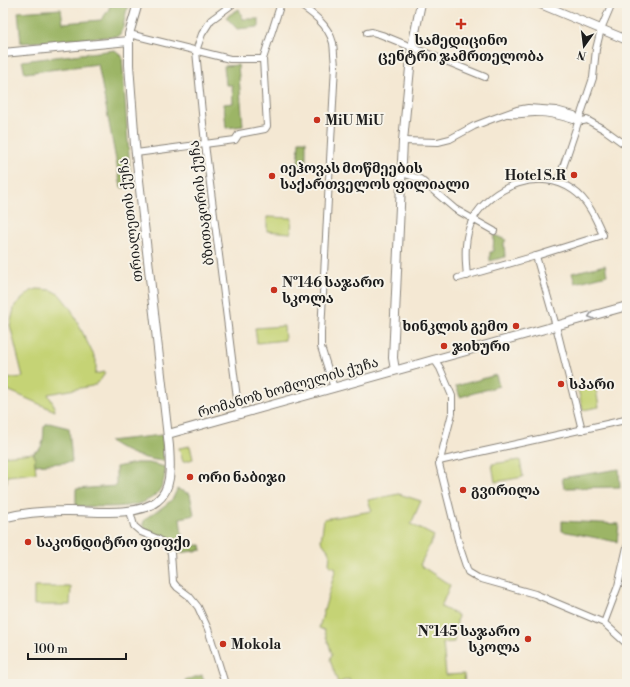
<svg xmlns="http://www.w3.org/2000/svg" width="630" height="687" font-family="'Libre Bodoni','Noto Serif Georgian',serif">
<rect width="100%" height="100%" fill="#f7f3e8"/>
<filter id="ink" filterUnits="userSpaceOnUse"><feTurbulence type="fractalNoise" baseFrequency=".025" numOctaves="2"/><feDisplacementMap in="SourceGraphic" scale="8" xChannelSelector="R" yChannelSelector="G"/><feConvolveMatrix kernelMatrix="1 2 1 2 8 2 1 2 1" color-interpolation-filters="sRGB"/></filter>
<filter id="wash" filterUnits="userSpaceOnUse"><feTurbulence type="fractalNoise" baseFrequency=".012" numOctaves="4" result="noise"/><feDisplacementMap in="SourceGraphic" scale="16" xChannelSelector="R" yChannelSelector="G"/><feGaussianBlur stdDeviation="0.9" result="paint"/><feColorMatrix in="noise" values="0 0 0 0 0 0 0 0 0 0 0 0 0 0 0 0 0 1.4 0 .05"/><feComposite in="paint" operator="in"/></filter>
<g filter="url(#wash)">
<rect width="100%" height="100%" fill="#f4e8d3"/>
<g fill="#c5d375" stroke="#707848">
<path d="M267,217L292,218L291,233L267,231Z"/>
<path d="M37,289L51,290L60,295L71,309L96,360V371L94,374L105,372C102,379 99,383 92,386L48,394L54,405L55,411L3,388V379L23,377L10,325L15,305L31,291Z"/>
<path d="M284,326L285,340L257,343L255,328Z"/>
<path d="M595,383L599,407L583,410L577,386Z"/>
<path d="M190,446L193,459L183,462L179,448Z"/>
<path d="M34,453L36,473L7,476V482L3,483V456Z"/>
<path d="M520,460L523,477L495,482L492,464Z"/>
<path d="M399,494L421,501L411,524L434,536L420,565L450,585L441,607L458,615L454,642L443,643L446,675L464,674L465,684H351L349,679L338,683L330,660L332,654L324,630L319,628L336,568L329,565L330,553L321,541L324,519L372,511L368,500Z"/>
<path d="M34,587H71L70,605H34Z"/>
</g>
<g fill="#9cb566" stroke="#5c6841">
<path d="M111,3H128L123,27L119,36L21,43L18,12L61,9L63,23L101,20L108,11Z"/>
<path d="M239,9L243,19H259V27L237,29L226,17Z"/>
<path d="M115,50L122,56L131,185L130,187L122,188L121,187L98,64L25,73L22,61Z"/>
<path d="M238,65L243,126L226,128L224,104L233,103L232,85H226L224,66Z"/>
<path d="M299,141H306V169H298Z"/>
<path d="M494,235L506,240L504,243L505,257L490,261V252H493Z"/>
<path d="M605,265L607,275L575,283L572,273Z"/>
<path d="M496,375L499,386L460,397L456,386Z"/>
<path d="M49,423L69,428L72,462L35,465L34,452C45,449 43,436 44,427L46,424Z"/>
<path d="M162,435L164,461C142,459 127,453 109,441Z"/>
<path d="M136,463H149L165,467C167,516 108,506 76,506V489L116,486V467Z"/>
<path d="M619,469L620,487L564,488L562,478Z"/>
<path d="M177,489L190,494L194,515L180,518L183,546L201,545L202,550L178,553L172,544L147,531C138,522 147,517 155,512C160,509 169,503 173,498C174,496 176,492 177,489Z"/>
<path d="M562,521L619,524L617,542L562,531Z"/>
<path d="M202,675L205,684H187L185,680Z"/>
</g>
</g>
<g filter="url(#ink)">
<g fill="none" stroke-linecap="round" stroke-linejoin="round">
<defs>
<g id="minor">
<path d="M234,3L211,20L202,34L196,51L205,144L239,414"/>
<path d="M297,3C312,13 328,24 333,43C334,50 334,58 335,65L321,332V347L334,388"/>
<path d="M367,33L372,32L382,35L485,77"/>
<path d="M129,34L230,59H263"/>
<path d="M509,114C518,115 526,113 535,113C548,112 561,116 573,120L576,118"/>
<path d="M403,141L438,142L450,139L474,126L492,119L517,110L528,108L556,110L574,115L576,118L583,121L587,120L605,130L627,146"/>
<path d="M136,153L235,140L239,134L265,129L267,126L263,59L281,3"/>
<path d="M402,173L420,179L455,209L494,231"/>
<path d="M558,182L593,78L596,49L601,29L612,3"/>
<path d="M536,256L556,326L582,430"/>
<path d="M458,278L536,256L603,235C596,219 588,200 573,190C541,167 491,186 473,219C464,236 465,257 467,276"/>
<path d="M432,360L436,362L440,368L452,396V413L439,464L460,548L468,572L478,578L535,594L604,623L627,644"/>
<path d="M439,461L625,420L627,431"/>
<path d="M130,511L134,526L141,532L158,539L166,545L171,553L173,582L177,587L189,596L198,607L208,629L225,684"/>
<path d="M604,623L618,586L627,547"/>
</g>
<g id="tertiary">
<path d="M538,3L627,40"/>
<path d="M3,53L129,41"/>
<path d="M395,370L393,358L403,141L412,47L421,3"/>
<path d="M168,434L627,306"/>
<path d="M3,518C22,513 44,511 64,511C90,510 136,518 157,501C173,489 170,464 169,446L135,145L129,65V34L138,3"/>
</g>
</defs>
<use href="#minor" stroke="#888278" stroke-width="8"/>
<use href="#tertiary" stroke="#888278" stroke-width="10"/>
<use href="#minor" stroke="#fff" stroke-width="6"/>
<use href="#tertiary" stroke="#fff" stroke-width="8"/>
</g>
<defs><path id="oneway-chevron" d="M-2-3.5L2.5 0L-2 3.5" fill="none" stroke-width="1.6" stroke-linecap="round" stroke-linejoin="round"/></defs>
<use stroke="#999" href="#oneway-chevron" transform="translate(591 316) rotate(164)"/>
</g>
<g fill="#c8321e" stroke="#f7f3e8" stroke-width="1.5">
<path d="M459 18h4v4h4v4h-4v4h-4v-4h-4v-4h4z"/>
<circle cx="317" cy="120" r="4"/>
<circle cx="574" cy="175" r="4"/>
<circle cx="272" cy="176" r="4"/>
<circle cx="274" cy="290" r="4"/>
<circle cx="516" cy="326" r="4"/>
<circle cx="444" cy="346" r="4"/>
<circle cx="561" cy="384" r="4"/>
<circle cx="190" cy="477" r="4"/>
<circle cx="463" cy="490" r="4"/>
<circle cx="28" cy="542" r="4"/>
<circle cx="528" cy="639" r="4"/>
<circle cx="223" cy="644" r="4"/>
</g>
<g text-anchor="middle" stroke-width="4" stroke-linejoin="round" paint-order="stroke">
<g font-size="14" font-weight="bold" fill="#1c1c1c" stroke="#f7f3e8" text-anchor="start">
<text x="461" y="45" text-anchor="middle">სამედიცინო<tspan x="461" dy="16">ცენტრი ჯამრთელობა</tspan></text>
<text x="325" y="125">MiU MiU</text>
<text x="280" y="173">იეჰოვას მოწმეების<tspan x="280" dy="16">საქართველოს ფილიალი</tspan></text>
<text x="566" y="180" text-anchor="end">Hotel S.R</text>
<text x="282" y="287">№146 საჯარო<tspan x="282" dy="16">სკოლა</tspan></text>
<text x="508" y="331" text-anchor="end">ხინკლის გემო</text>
<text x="452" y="351">ჯიხური</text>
<text x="569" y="389">სპარი</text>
<text x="198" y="482">ორი ნაბიჯი</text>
<text x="471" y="495">გვირილა</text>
<text x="36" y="547">საკონდიტრო ფიფქი</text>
<text x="520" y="636" text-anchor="end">№145 საჯარო<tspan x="520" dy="16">სკოლა</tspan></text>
<text x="231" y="649">Mokola</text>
</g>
<g font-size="14" fill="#1c1c1c" stroke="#f7f3e8">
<text transform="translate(201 203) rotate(-97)" y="5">ბზითაგორის ქუჩა</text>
<text transform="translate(130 220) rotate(-97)" y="5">თრიალეთის ქუჩა</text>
<text transform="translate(288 387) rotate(-16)" y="5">რომანოზ ხომლელის ქუჩა</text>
</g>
</g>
<rect width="630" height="687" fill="none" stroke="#f7f3e8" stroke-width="16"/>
<g transform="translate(584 46) rotate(194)" stroke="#f7f3e8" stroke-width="3" paint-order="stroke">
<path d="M0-3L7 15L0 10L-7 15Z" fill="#1c1c1c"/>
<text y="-6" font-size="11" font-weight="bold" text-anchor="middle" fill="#1c1c1c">N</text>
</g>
<path d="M28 653v6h98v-6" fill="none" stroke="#1c1c1c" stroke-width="2"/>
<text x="34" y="653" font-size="12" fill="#1c1c1c" stroke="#f7f3e8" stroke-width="3" paint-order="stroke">100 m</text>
</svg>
